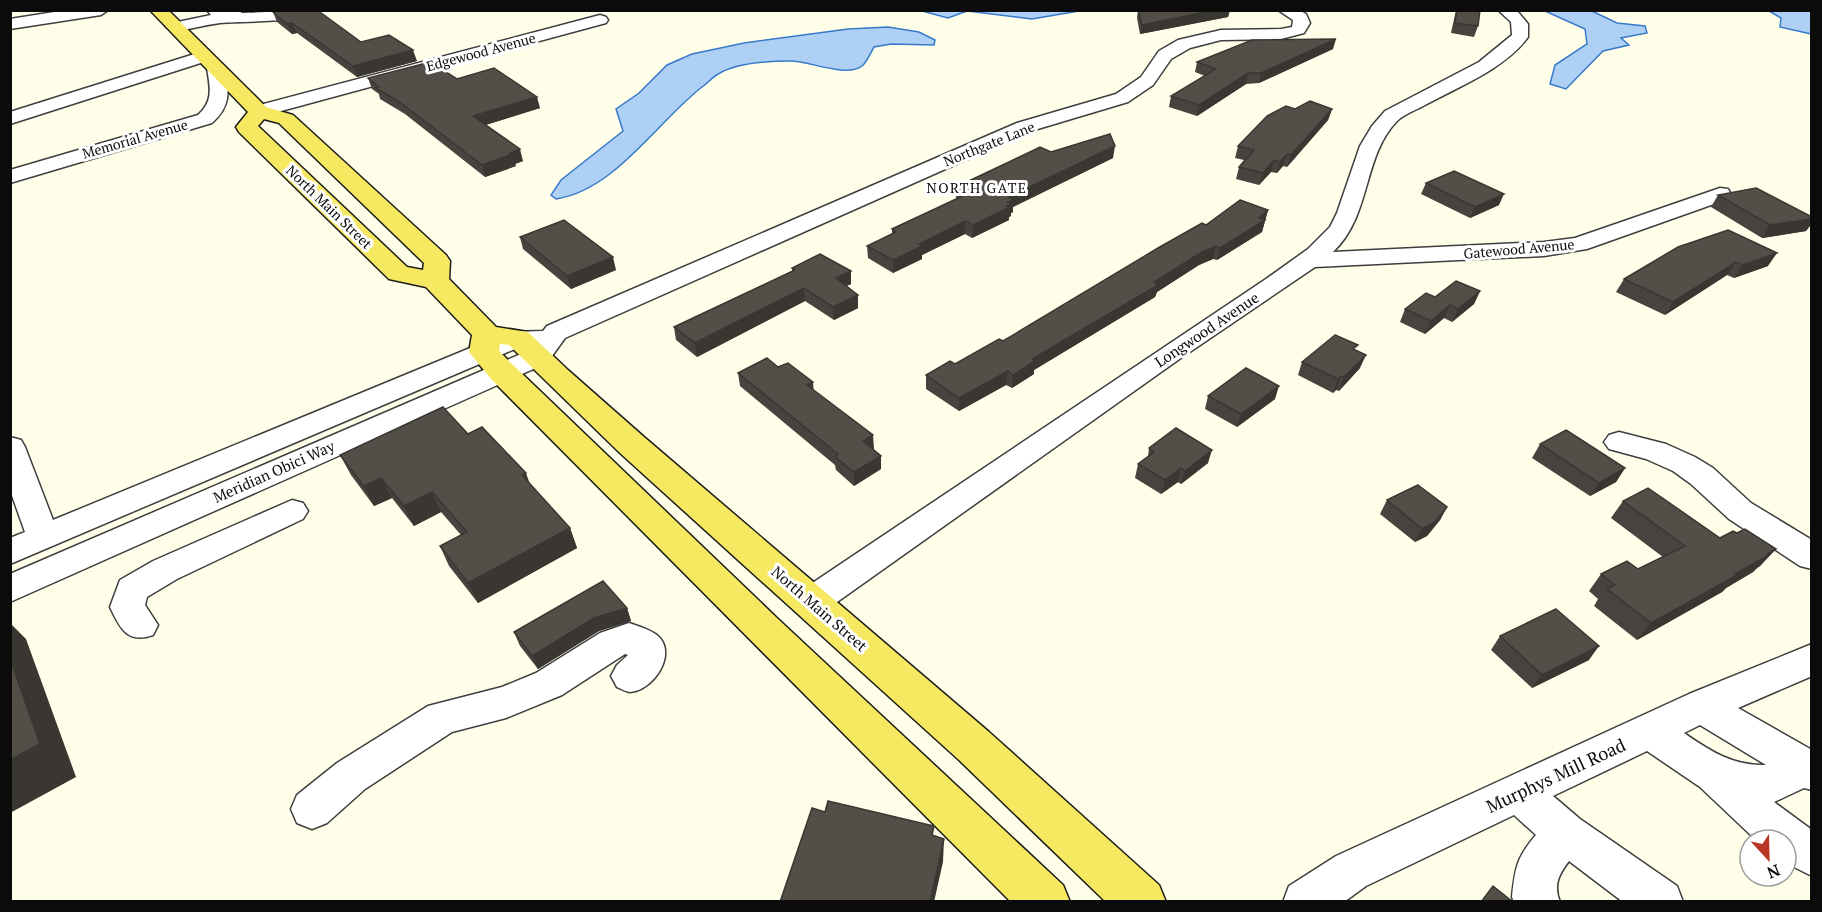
<svg xmlns="http://www.w3.org/2000/svg" width="1822" height="912" font-family="'PT Serif',serif">
<rect width="100%" height="100%" fill="#fffee9"/>
<g fill="#afd0f5" stroke="#3779ca" stroke-width="1.5">
<path d="M922,11H1079L1032,19L967,11L948,18Z"/>
<path d="M1545,11H1592L1617,23L1645,26L1647,33L1621,38L1629,45L1603,51L1566,89L1550,84L1555,65L1587,44L1585,29Z"/>
<path d="M1769,11H1811V34L1780,27L1781,18Z"/>
<path d="M888,27L919,32L935,40L934,45L891,44L874,47C871,52 867,62 862,66C847,78 809,61 791,61C770,61 739,62 720,73C713,76 708,83 702,87C657,122 615,190 556,199L551,195L561,180L623,131L616,109L639,93L667,65L692,54L744,43L848,29Z"/>
</g>
<g fill="none" stroke-linecap="round" stroke-linejoin="round">
<defs>
<g id="minor">
<path d="M67,10H108L101,15L10,29V19Z"/>
<path d="M207,10H237L242,13L320,10C307,23 240,21 220,23C205,25 189,29 174,32L166,27L168,24L211,15Z"/>
<path d="M1278,10H1299L1306,14L1310,23L1304,33L1281,39L1221,40L1190,48L1171,59L1153,85L1128,102L1031,131L565,338L547,363L10,602V574L528,351L532,346H522L10,564V538L25,532L10,490V437L21,440L25,447L53,520L509,332L543,331L547,326L1017,123L1116,94L1141,77L1159,51L1178,40L1221,30L1281,29L1292,27L1293,20Z"/>
<path d="M1498,10L1518,12L1528,24V37C1506,68 1458,87 1425,105C1416,110 1404,114 1397,121C1362,157 1372,215 1333,252L1544,242L1575,238L1720,188L1728,189L1731,194L1728,199L1587,249L1544,256L1315,267L1178,360L823,612L811,616L799,612L794,602L799,592L1266,279L1308,249L1330,227L1337,213L1360,146L1372,126L1385,111L1479,62L1512,35L1511,22Z"/>
<path d="M600,15L606,17L608,20L606,23L259,117L252,115L250,111L252,107Z"/>
<path d="M204,51L210,52L213,56L210,60L10,124V112Z"/>
<path d="M216,63L222,64L225,68C229,92 231,106 212,123L10,183V170L198,115C214,101 210,87 207,68L210,64Z"/>
<path d="M1619,432L1666,444L1695,457L1713,468L1751,503L1812,540V569L1800,566L1729,519L1691,484L1673,471L1646,459L1609,449L1604,442L1609,435Z"/>
<path d="M292,500L303,503L308,511L303,519L177,579L147,597L145,605L158,625L153,635C127,644 120,628 110,607L120,580L153,561Z"/>
<path d="M629,623C638,626 652,630 659,637C677,656 652,691 630,692C626,692 620,688 617,687L611,676L617,665L628,655L625,654L562,695L506,718L452,732L365,789L327,823L312,829L297,823L291,809L297,795L337,763L428,706L502,687L536,673L600,633Z"/>
<path d="M1812,644V676L1738,708L1812,750V790L1804,788L1774,802L1812,830V876L1786,863V840H1756L1700,787L1647,751L1553,796L1580,819L1677,886L1683,902H1623L1569,861C1559,874 1553,885 1560,902H1514L1512,897C1515,868 1517,857 1536,835L1514,815L1366,886L1344,902H1283L1289,886L1336,856L1689,694ZM1700,725L1766,765C1733,766 1710,751 1684,733Z"/>
</g>
<path id="major" d="M150,10H168L266,107L293,115L446,255L450,261L449,279L496,327L528,332L569,371L644,437L989,732L1159,885L1166,902H1106L959,760L620,453L509,345L500,344L499,351L514,366L778,619L1063,885L1070,902H1011L492,380L469,352L472,335L426,287L389,279L239,132L236,127L248,112ZM264,119L279,123L424,263L423,270L407,267L258,126Z"/>
</defs>
<use href="#minor" stroke="#3e3e3e" stroke-width="3"/>
<use href="#major" stroke="#1c1c1c" stroke-width="3"/>
<use href="#minor" fill="#fff" fill-rule="evenodd"/>
<use href="#major" fill="#f6e961" fill-rule="evenodd"/>
</g>
<g fill="#47433e">
<path d="M1138,10H1230L1228,17L1140,34L1137,18Z"/>
<path d="M1456,10H1480L1478,26L1474,37L1451,33Z"/>
<path d="M273,12L361,42L417,61L357,77L297,33L292,34L277,22Z"/>
<path d="M1333,49L1259,83L1246,84L1197,116L1169,107L1171,96L1205,76L1195,72L1197,62Z"/>
<path d="M368,78L457,79L540,108L485,125L523,161L515,164L516,166L485,177L405,114L380,99L379,94L372,89Z"/>
<path d="M1295,109H1332L1328,120L1287,167L1283,166L1277,173L1271,172L1259,185L1236,179L1239,167L1244,160L1235,158L1238,146Z"/>
<path d="M1051,152L1113,158L1013,207V212L1011,213V216L1009,217V220L972,238L965,234L922,255V259L893,273L868,258L867,246L892,234V229L956,199V187Z"/>
<path d="M1426,183L1499,205L1470,218L1421,194Z"/>
<path d="M1718,195L1812,217V223L1806,231L1762,238L1711,207Z"/>
<path d="M1268,210L1262,232L1217,260L1213,259L1199,265L1157,292L1155,297L1034,370V374L1012,388L1006,385L959,411L926,389V375L955,364L1003,341L1206,225Z"/>
<path d="M520,237L616,270L571,289L523,249Z"/>
<path d="M1678,247L1768,266L1734,278L1727,275L1665,315L1616,292L1624,279Z"/>
<path d="M792,268L851,271V284L846,286L858,295V308L834,320L805,301L697,357L676,340L674,327L792,271Z"/>
<path d="M1480,291L1474,304L1452,322L1444,318L1425,334L1400,322L1405,309L1435,297Z"/>
<path d="M1356,350L1360,368L1339,391L1336,390L1333,393L1298,375L1302,362Z"/>
<path d="M778,367L814,390L874,449H873L881,456V469L854,486L836,470L835,465L740,386L738,373Z"/>
<path d="M1208,396L1275,399L1237,427L1205,409Z"/>
<path d="M468,434L530,484L570,528L577,548L478,603L449,566L440,546L461,535L441,512L414,526L392,498L374,506L351,475L340,455Z"/>
<path d="M1540,444L1625,468L1616,482L1590,496L1532,458Z"/>
<path d="M1149,448L1208,463L1181,484L1178,482L1161,494L1135,478L1138,464L1148,457Z"/>
<path d="M1387,500L1447,507L1440,520L1427,536L1415,542L1380,514Z"/>
<path d="M1623,501L1720,538L1737,533L1776,549L1760,566L1757,568L1753,572L1726,588L1722,592L1637,640L1594,606L1598,599L1589,591L1601,574L1638,569L1663,557L1611,518Z"/>
<path d="M627,608L631,621L599,631L538,669L520,646L514,632Z"/>
<path d="M1500,636L1589,660L1532,688L1491,650Z"/>
</g>
<g fill="#3a3732">
<path d="M1215,10H1230L1228,17L1140,34L1142,25Z"/>
<path d="M292,23L297,33L292,34L287,24Z"/>
<path d="M1336,39L1333,49L1259,83L1261,73Z"/>
<path d="M413,50L417,61L357,77L353,66Z"/>
<path d="M1248,73L1246,84L1197,116L1199,105Z"/>
<path d="M537,97L540,108L476,128L473,116Z"/>
<path d="M1332,109L1328,120L1287,167L1291,155Z"/>
<path d="M1115,146L1113,158L1013,207V212L1011,213V216L1009,217V220L972,238L973,225L1009,197Z"/>
<path d="M520,149L523,161L515,164L516,166L485,177L482,165Z"/>
<path d="M1287,154L1283,166L1277,173L1280,162Z"/>
<path d="M1274,160L1271,172L1259,185L1263,173Z"/>
<path d="M1504,194L1499,205L1470,218L1475,207Z"/>
<path d="M1268,210L1262,232L1217,260L1220,248Z"/>
<path d="M1812,219V223L1806,231L1762,238L1770,225Z"/>
<path d="M965,221V234L922,255V259L893,273V260L919,244Z"/>
<path d="M1216,246L1213,259L1199,265L1157,292L1155,297L1034,370V374L1012,388L1013,375L1032,359L1202,252Z"/>
<path d="M1777,253L1768,266L1734,278L1743,265Z"/>
<path d="M613,257L616,270L571,289L567,276Z"/>
<path d="M1736,262L1727,275L1665,315L1673,302Z"/>
<path d="M851,271V284L836,291V278Z"/>
<path d="M804,288L805,301L697,357L695,343Z"/>
<path d="M1480,291L1474,304L1452,322L1458,309Z"/>
<path d="M858,295V308L834,320L833,307Z"/>
<path d="M1450,305L1444,318L1425,334L1431,321Z"/>
<path d="M1366,355L1360,368L1339,391L1344,377Z"/>
<path d="M1008,371L1006,385L959,411V398Z"/>
<path d="M1341,376L1336,390L1333,393L1338,379Z"/>
<path d="M813,382L814,396L807,385Z"/>
<path d="M1279,386L1275,399L1237,427L1241,414Z"/>
<path d="M873,435L874,449L863,455V441Z"/>
<path d="M1212,450L1208,463L1181,484L1185,471Z"/>
<path d="M881,456V469L854,486V472Z"/>
<path d="M1181,468L1178,482L1161,494L1165,480Z"/>
<path d="M1625,468L1616,482L1590,496L1599,483Z"/>
<path d="M526,473L533,493L522,475Z"/>
<path d="M381,478L392,498L374,506L364,486Z"/>
<path d="M432,492L441,512L414,526L404,506Z"/>
<path d="M1447,507L1440,520L1427,536L1415,542L1422,529Z"/>
<path d="M570,528L577,548L478,603L468,583Z"/>
<path d="M1776,549L1760,566L1757,568L1753,572L1726,588L1722,592L1637,640L1651,623L1735,574Z"/>
<path d="M627,608L631,621L599,631L538,669L532,656L594,618Z"/>
<path d="M10,623L26,639L76,777L10,813Z"/>
<path d="M1599,646L1589,660L1532,688L1542,675Z"/>
<path d="M944,839L943,862L934,902H930Z"/>
</g>
<g fill="#534e48" stroke="#3a3732" stroke-width="1.5">
<path d="M284,10H317L361,42L389,35L413,50L353,66L292,23L287,24L273,12Z"/>
<path d="M1138,10H1215L1142,25Z"/>
<path d="M1457,10H1480L1478,26L1455,23Z"/>
<path d="M1336,39L1261,73H1248L1199,105L1171,96L1216,69L1197,62L1252,40Z"/>
<path d="M430,62L457,79L494,68L537,97L473,116L520,149L510,153L512,154L482,165L401,103L376,88L379,87L368,78Z"/>
<path d="M1310,101L1332,109L1291,155L1287,154L1280,162L1274,160L1263,173L1239,167L1254,150L1238,146L1267,116L1286,106L1295,109Z"/>
<path d="M1110,134L1115,146L1009,197L1014,200L1008,202L1012,204L1007,206L1010,207L973,225L965,221L919,244L922,246L893,260L867,246L896,232L892,229L969,193L956,187L1011,161L1040,147L1051,152Z"/>
<path d="M1454,171L1504,194L1475,207L1426,183Z"/>
<path d="M1756,188L1812,217V219L1770,225L1718,195Z"/>
<path d="M1240,200L1268,210L1259,218L1265,220L1220,248L1216,246L1202,252L1154,282L1158,285L1032,359L1035,361L1013,375L1008,371L959,398L926,375L950,361L955,364L999,339L1003,341L1158,248L1202,223L1206,225Z"/>
<path d="M564,220L613,257L567,276L520,237Z"/>
<path d="M1728,230L1777,253L1743,265L1736,262L1673,302L1624,279L1678,247Z"/>
<path d="M820,254L851,271L836,278L858,295L833,307L804,288L695,343L674,327L795,270L792,268Z"/>
<path d="M1456,281L1480,291L1458,309L1450,305L1431,321L1405,309L1426,293L1435,297Z"/>
<path d="M1335,335L1358,345L1353,349L1366,355L1344,377L1341,376L1338,379L1302,362Z"/>
<path d="M767,358L778,367L788,363L813,382L807,385L873,435L863,441L881,456L854,472L835,457L838,454L738,373Z"/>
<path d="M1246,368L1279,386L1241,414L1208,396Z"/>
<path d="M443,407L468,434L482,427L526,473L522,475L570,528L468,583L440,546L467,532L432,492L404,506L381,478L364,486L340,455Z"/>
<path d="M1176,428L1212,450L1185,471L1181,468L1165,480L1138,464L1154,452L1149,448Z"/>
<path d="M1566,430L1625,468L1599,483L1540,444Z"/>
<path d="M1418,485L1447,507L1435,522L1422,529L1387,500Z"/>
<path d="M1648,488L1720,538L1733,531L1737,533L1745,529L1776,549L1767,554L1769,555L1735,574L1737,575L1651,623L1607,589L1615,585L1601,574L1627,561L1638,569L1685,546L1623,501Z"/>
<path d="M603,581L627,608L594,618L532,656L514,632Z"/>
<path d="M1556,609L1599,646L1542,675L1500,636Z"/>
<path d="M10,659L40,744L10,760Z"/>
<path d="M828,801L934,826L932,835L944,839L930,902H780L812,808L825,812Z"/>
<path d="M1493,886L1513,902H1481Z"/>
</g>
<g text-anchor="middle" stroke-width="6" stroke-linejoin="round" paint-order="stroke">
<g font-size="14" fill="#0b0b0b" stroke="#fff">
<text transform="translate(481 52) rotate(-15)" y="5">Edgewood Avenue</text>
<text transform="translate(135 139) rotate(-16)" y="5">Memorial Avenue</text>
<text transform="translate(989 144) rotate(-22)" y="5">Northgate Lane</text>
<text transform="translate(329 207) rotate(44)" y="5">North Main Street</text>
<text transform="translate(1519 249) rotate(-5)" y="5">Gatewood Avenue</text>
</g>
<g font-size="14" letter-spacing="1.5" fill="#0b0b0b" stroke="#fff">
<text x="977" y="193">NORTH GATE</text>
</g>
<g font-size="15" fill="#0b0b0b" stroke="#fff">
<text transform="translate(1207 330) rotate(-34)" y="5">Longwood Avenue</text>
<text transform="translate(274 472) rotate(-24)" y="5">Meridian Obici Way</text>
<text transform="translate(819 609) rotate(41)" y="5">North Main Street</text>
</g>
<g font-size="18" fill="#0b0b0b" stroke="#fff">
<text transform="translate(1556 776) rotate(-25)" y="6">Murphys Mill Road</text>
</g>
</g>
<rect width="1822" height="912" fill="none" stroke="#0b0b0b" stroke-width="24"/>
<g transform="translate(1768 858) rotate(158)"><circle r="28" fill="#ffffff" stroke="#9d9d9d" stroke-width="1.5"/>
<path d="M0-4.5L10 22L0 15L-10 22Z" fill="#b83626"/>
<text y="-9" font-size="16" font-weight="bold" text-anchor="middle" fill="#0b0b0b">N</text>
</g>
</svg>
